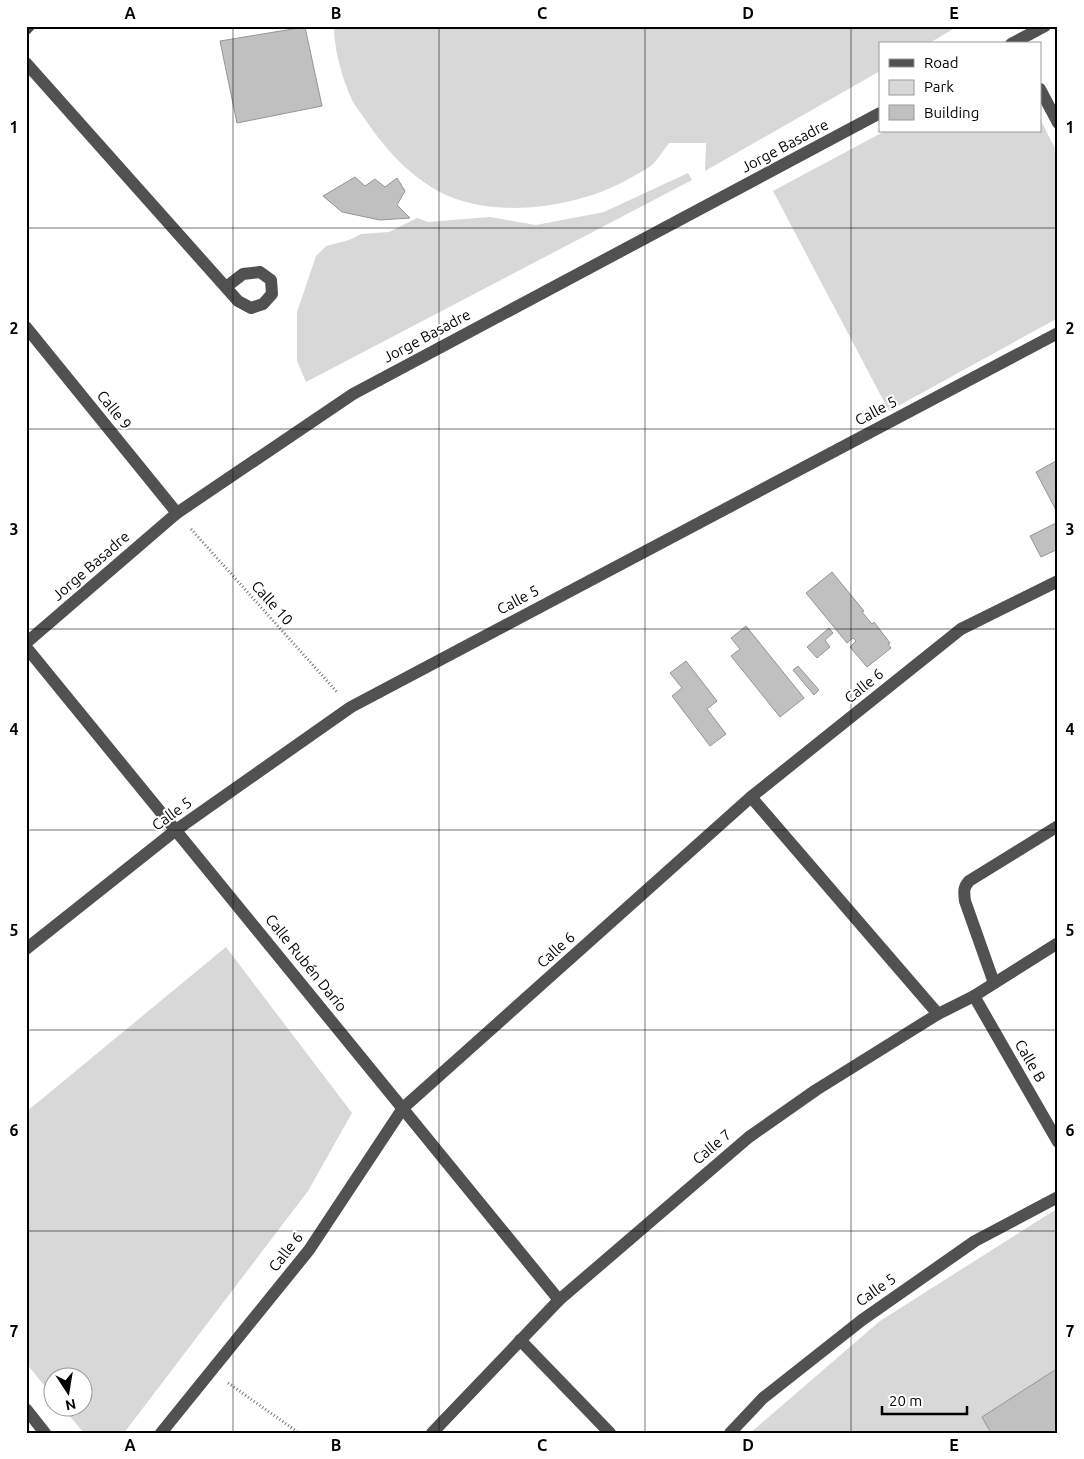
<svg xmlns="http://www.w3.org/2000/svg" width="1084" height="1459" font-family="Ubuntu,sans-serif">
<rect width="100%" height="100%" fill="#fff"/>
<g fill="#d8d8d8">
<path d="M334,26H958L928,44H880V71L705,171L706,143H669C664,149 659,158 653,164C646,170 635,175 627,180C576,208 493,220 440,192C410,176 386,150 367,122C362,115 356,107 352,100C342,78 334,50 334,26Z"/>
<path d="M1040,119L1058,154V318L889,411L773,191L885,131H1040Z"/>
<path d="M688,173L692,180L306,382L297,361V312L316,256L326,246L349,240L361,234L389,232L417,218L428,222L490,217L536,225L604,212Z"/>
<path d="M226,947L352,1113L308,1191L124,1433H84L62,1407L82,1406V1376H52V1395L26,1363V1112Z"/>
<path d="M1058,1208V1433H750L880,1321Z"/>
</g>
<g fill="#c0c0c0" stroke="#959595">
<path d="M305,27L322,106L237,123L220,41Z"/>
<path d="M355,177L365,186L375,179L385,187L397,178L405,191L397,205L410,218L380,220L342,212L323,196Z"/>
<path d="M1058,460V514L1036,472Z"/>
<path d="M1058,522V549L1041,557L1030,536Z"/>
<path d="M832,572L864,611L862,612L872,624L874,622L890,643L888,644L891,648L867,667L850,647L856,641L853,638L847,643L806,593Z"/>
<path d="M746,626L804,698L780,717L731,656L740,649L731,638Z"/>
<path d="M829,628L833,633L825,640L830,647L817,658L807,647Z"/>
<path d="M686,661L717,701L707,709L726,734L710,746L672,696L682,688L670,673Z"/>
<path d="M798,666L819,690L814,695L793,670Z"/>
<path d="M1058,1368V1433H991L982,1417Z"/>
</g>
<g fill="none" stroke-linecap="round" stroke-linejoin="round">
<g stroke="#737373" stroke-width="3" stroke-dasharray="1 2.5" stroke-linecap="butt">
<path d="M191,529L337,692"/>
<path d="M228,1383L299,1433"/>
</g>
<g stroke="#515151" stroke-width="12">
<path d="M26,29L29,26"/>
<path d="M1011,44L1045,26"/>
<path d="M26,63L238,301L251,308L263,304L272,294L271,280L260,272L243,274L226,287"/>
<path d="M1040,89L1058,123"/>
<path d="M26,327L177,513"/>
<path d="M26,643L177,513L353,394L880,113"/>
<path d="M26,647L559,1300"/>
<path d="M751,797L938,1014"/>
<path d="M26,949L176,830L351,707L1058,333"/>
<path d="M994,983L965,901C964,892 963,888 969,881L1058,826"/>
<path d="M974,996L1058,1142"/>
<path d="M520,1340L610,1433"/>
<path d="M26,1409L45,1433"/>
<path d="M161,1433L309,1250L403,1108L751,797L961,629L1058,581"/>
<path d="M432,1433L559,1300L749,1137L816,1090L938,1014L974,996L1058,943"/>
<path d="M730,1433L763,1398L862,1320L975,1241L1058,1197"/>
</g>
</g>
<path fill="none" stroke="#000" stroke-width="1" stroke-opacity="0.55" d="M233,26V1433M439,26V1433M645,26V1433M851,26V1433M26,228H1058M26,429H1058M26,629H1058M26,830H1058M26,1030H1058M26,1231H1058"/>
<g text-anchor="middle" stroke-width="4" stroke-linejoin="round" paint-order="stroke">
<g font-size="15" fill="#000" stroke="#fff">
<text transform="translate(785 146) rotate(-28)" y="5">Jorge Basadre</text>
<text transform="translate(427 336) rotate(-28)" y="5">Jorge Basadre</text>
<text transform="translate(114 410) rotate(51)" y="5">Calle 9</text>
<text transform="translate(876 411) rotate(-28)" y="5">Calle 5</text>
<text transform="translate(91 566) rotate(-41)" y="5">Jorge Basadre</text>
<text transform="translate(518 600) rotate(-28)" y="5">Calle 5</text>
<text transform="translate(272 603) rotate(48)" y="5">Calle 10</text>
<text transform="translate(864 686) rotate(-39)" y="5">Calle 6</text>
<text transform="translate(172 814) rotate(-36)" y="5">Calle 5</text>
<text transform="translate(556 950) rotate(-42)" y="5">Calle 6</text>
<text transform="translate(306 963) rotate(51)" y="5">Calle Rubén Darío</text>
<text transform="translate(1030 1061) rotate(60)" y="5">Calle B</text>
<text transform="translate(712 1147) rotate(-40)" y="5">Calle 7</text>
<text transform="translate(286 1252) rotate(-52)" y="5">Calle 6</text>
<text transform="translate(876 1290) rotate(-35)" y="5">Calle 5</text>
</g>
</g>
<rect width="1084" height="1459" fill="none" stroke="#ffffff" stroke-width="55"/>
<rect x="879" y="42" width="162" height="90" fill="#ffffff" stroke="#999999"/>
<rect x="889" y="59" width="25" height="8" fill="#515151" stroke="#999999"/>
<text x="924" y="68" font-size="15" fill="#000000">Road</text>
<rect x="889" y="80" width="25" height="15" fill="#d8d8d8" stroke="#999999"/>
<text x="924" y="92" font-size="15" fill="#000000">Park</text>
<rect x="889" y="105" width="25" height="15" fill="#c0c0c0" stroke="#999999"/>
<text x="924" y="118" font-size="15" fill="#000000">Building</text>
<g transform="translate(68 1392) rotate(168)"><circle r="24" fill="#ffffff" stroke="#999999"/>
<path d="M0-4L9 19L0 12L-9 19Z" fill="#000000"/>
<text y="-8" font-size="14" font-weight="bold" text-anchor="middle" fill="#000000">N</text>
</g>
<path d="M882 1406v8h85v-8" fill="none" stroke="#000000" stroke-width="2.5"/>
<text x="889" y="1406" font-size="15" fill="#000000" stroke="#ffffff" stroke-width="4" paint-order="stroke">20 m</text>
<rect x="28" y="28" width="1028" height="1404" fill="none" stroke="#000" stroke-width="2"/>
<g font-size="16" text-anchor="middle" font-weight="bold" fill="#000">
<text x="130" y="19">A</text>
<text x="336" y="19">B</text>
<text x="542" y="19">C</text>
<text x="748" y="19">D</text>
<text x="954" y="19">E</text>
<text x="14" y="133">1</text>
<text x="1070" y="133">1</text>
<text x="14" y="334">2</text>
<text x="1070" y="334">2</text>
<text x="14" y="535">3</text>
<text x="1070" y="535">3</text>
<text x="14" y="735">4</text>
<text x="1070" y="735">4</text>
<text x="14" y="936">5</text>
<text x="1070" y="936">5</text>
<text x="14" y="1136">6</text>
<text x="1070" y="1136">6</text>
<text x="14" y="1337">7</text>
<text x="1070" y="1337">7</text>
<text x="130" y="1451">A</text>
<text x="336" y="1451">B</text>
<text x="542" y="1451">C</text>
<text x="748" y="1451">D</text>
<text x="954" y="1451">E</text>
</g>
</svg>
